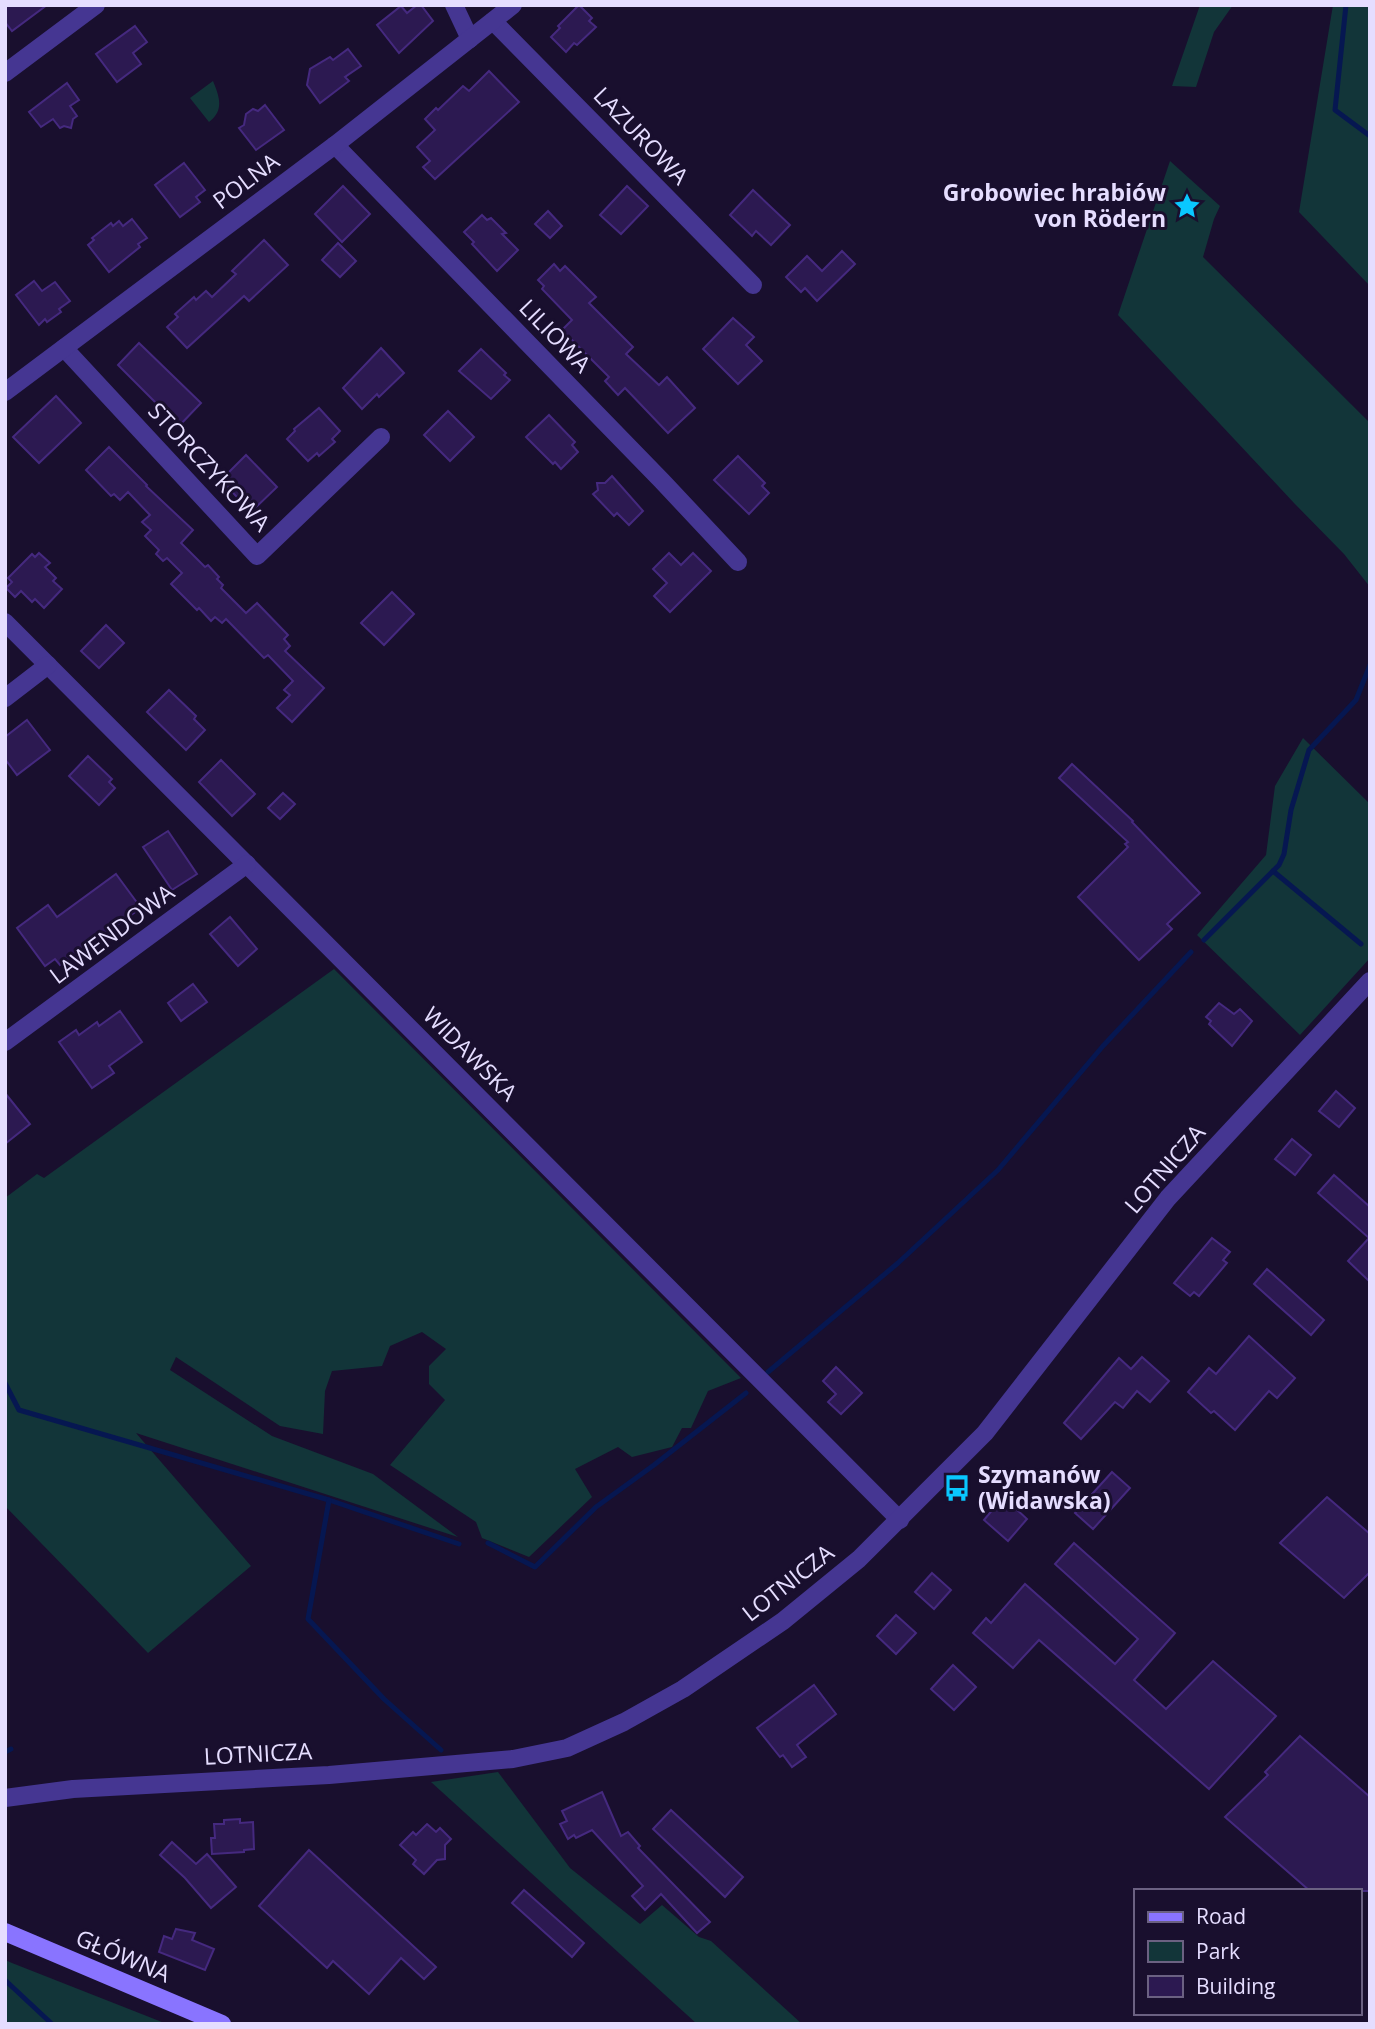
<svg xmlns="http://www.w3.org/2000/svg" width="1375" height="2029" font-family="'Open Sans',sans-serif">
<rect width="100%" height="100%" fill="#190f2e"/>
<g fill="#123539">
<path d="M1200,5H1233L1214,32L1196,87L1172,86Z"/>
<path d="M1333,5H1370V286L1299,212Z"/>
<path d="M213,81C219,96 225,110 209,122L190,98Z"/>
<path d="M1170,161L1220,206L1214,219L1203,257L1370,423V587L1344,554L1294,503L1118,315Z"/>
<path d="M1303,738L1370,804V958L1300,1035L1197,935L1266,855L1275,786Z"/>
<path d="M334,969L741,1378L708,1391L691,1428H682L672,1447L632,1457L618,1447L575,1469L592,1497L529,1557L482,1538L476,1522L390,1465L445,1400L429,1384V1366L446,1349L422,1332L390,1346L382,1366L332,1371L325,1391L323,1434L280,1426L176,1357L170,1370L272,1436L373,1474L458,1537L136,1433L251,1566L148,1653L5,1506V1198L37,1174L44,1178Z"/>
<path d="M498,1772L570,1868L640,1924L662,1905L699,1937L711,1941L802,2024H697L431,1782Z"/>
<path d="M5,1960L12,1963L167,2024H9L5,2021Z"/>
</g>
<g fill="none" stroke-linecap="round" stroke-linejoin="round">
<g stroke="#061751" stroke-width="5">
<path d="M1346,5L1335,110L1370,136"/>
<path d="M1273,871L1361,944"/>
<path d="M1204,940L1279,865L1284,854L1291,810L1309,750L1356,700L1370,665"/>
<path d="M768,1372L898,1263L998,1170L1103,1046L1191,952"/>
<path d="M5,1383L19,1410L329,1500L459,1544"/>
<path d="M329,1500L308,1619L384,1699L441,1750"/>
<path d="M488,1543L535,1567L596,1507L654,1465L746,1393"/>
<path d="M5,1752L11,1749"/>
<path d="M6,1981L52,2024"/>
</g>
</g>
<g fill="#2c1951" stroke="#45297f" stroke-width="2">
<path d="M5,5H47L12,31L5,22Z"/>
<path d="M417,5H421L433,21L399,53L377,25L401,6L407,13Z"/>
<path d="M579,5L592,18L589,21L596,27L577,45L574,43L566,52L551,37L560,28L558,26Z"/>
<path d="M135,26L147,42L133,53L141,64L117,82L96,54Z"/>
<path d="M348,49L361,66L345,77L349,81L320,103L307,85L310,69L330,57L333,60Z"/>
<path d="M489,71L519,102L435,179L423,167L430,161L417,147L435,130L425,119L436,108L438,110L463,86L469,91Z"/>
<path d="M67,83L79,100L70,106L77,116L73,119L71,128L64,126L60,128L53,119L41,127L29,112Z"/>
<path d="M265,105L284,130L256,150L239,128L244,125L246,114L253,109L258,111Z"/>
<path d="M184,163L205,190L196,197L200,202L180,217L155,185Z"/>
<path d="M343,186L370,214L342,242L315,214Z"/>
<path d="M627,186L648,206L621,234L600,215Z"/>
<path d="M753,190L790,225L771,245L756,231L752,236L730,215Z"/>
<path d="M548,211L562,226L550,238L535,224Z"/>
<path d="M482,215L487,220L491,218L506,233L502,234L518,250L497,271L472,244L474,242L464,232Z"/>
<path d="M132,219L147,238L138,244L140,247L109,272L88,245L94,240L92,238L111,223L113,226L119,221L123,226Z"/>
<path d="M264,240L288,265L249,301L244,296L187,348L167,327L178,317L175,314L194,297L196,300L206,291L212,297L236,274L232,271Z"/>
<path d="M338,243L356,261L340,277L322,260Z"/>
<path d="M842,251L855,264L817,301L805,288L801,292L786,277L807,256L822,271Z"/>
<path d="M554,264L560,271L565,266L596,297L589,303L633,347L626,354L659,385L667,377L695,408L668,433L625,388L618,395L605,381L609,377L562,330L572,320L542,289L544,286L538,280Z"/>
<path d="M34,281L42,291L55,282L70,301L59,309L61,312L47,322L45,319L39,325L16,295Z"/>
<path d="M733,318L754,337L746,345L762,361L738,384L703,349Z"/>
<path d="M139,343L201,403L179,426L118,365Z"/>
<path d="M381,348L404,373L379,397L377,394L362,409L343,388Z"/>
<path d="M481,349L506,373L504,375L510,380L491,399L459,371Z"/>
<path d="M56,396L81,423L39,463L13,437Z"/>
<path d="M319,408L340,431L332,439L335,442L319,456L317,453L308,461L287,439L295,431L294,429Z"/>
<path d="M448,411L474,437L450,461L424,435Z"/>
<path d="M549,415L575,442L572,445L578,452L561,469L555,462L553,464L526,437Z"/>
<path d="M109,447L147,485L146,486L193,530L181,543L205,567L208,565L219,577L217,579L223,585L221,588L246,613L257,603L288,635L284,639L290,646L285,651L324,688L292,722L277,708L290,695L284,690L293,681L268,655L264,658L226,619L222,623L215,617L211,621L199,608L197,610L171,584L182,573L167,558L163,561L156,554L159,550L145,536L151,530L142,522L150,515L128,492L120,500L114,494L111,496L86,470Z"/>
<path d="M246,455L277,487L251,512L221,480Z"/>
<path d="M738,456L765,483L762,486L769,493L749,514L714,480Z"/>
<path d="M612,476L643,511L629,525L617,513L614,516L593,494L598,490L597,483H605Z"/>
<path d="M39,553L50,563L45,567L56,578L53,581L62,589L44,608L35,599L32,602L21,591L15,597L6,588L12,582L8,578L32,554L35,557Z"/>
<path d="M669,553L681,565L693,553L711,571L670,612L654,596L667,583L653,569Z"/>
<path d="M392,592L414,614L384,645L361,623Z"/>
<path d="M106,625L124,643L99,668L81,651Z"/>
<path d="M169,690L196,716L194,719L205,730L186,750L147,712Z"/>
<path d="M27,720L50,750L17,775L5,759V737Z"/>
<path d="M88,756L112,779L109,782L115,788L99,805L69,776Z"/>
<path d="M221,760L255,794L232,816L199,782Z"/>
<path d="M1072,764L1133,821L1132,822L1200,893L1167,924L1172,929L1139,960L1078,897L1128,847L1125,844L1128,842L1059,778Z"/>
<path d="M283,793L295,804L280,819L268,808Z"/>
<path d="M168,831L197,874L172,890L143,847Z"/>
<path d="M116,874L141,908L60,965L55,959L45,966L17,928L48,905L57,917Z"/>
<path d="M230,917L257,949L238,966L210,934Z"/>
<path d="M193,984L207,1002L181,1021L168,1003Z"/>
<path d="M1219,1003L1234,1014L1240,1009L1252,1021L1232,1046L1209,1024L1211,1021L1206,1017Z"/>
<path d="M120,1011L142,1042L109,1066L114,1073L92,1088L59,1042L76,1030L79,1035L97,1022L99,1026Z"/>
<path d="M1336,1091L1355,1108L1339,1127L1319,1111Z"/>
<path d="M5,1093L30,1124L5,1144Z"/>
<path d="M1292,1139L1311,1155L1295,1175L1275,1159Z"/>
<path d="M1334,1175L1370,1207V1282L1348,1261L1369,1238L1318,1193Z"/>
<path d="M1212,1238L1230,1252L1223,1260L1227,1263L1199,1296L1194,1292L1190,1296L1174,1283Z"/>
<path d="M1267,1269L1324,1320L1311,1335L1254,1284Z"/>
<path d="M1249,1336L1295,1378L1277,1398L1269,1391L1235,1430L1214,1411L1211,1413L1188,1392L1209,1368L1216,1374Z"/>
<path d="M1142,1357L1169,1381L1150,1402L1137,1391L1123,1408L1115,1402L1081,1439L1064,1423L1119,1358L1131,1369Z"/>
<path d="M836,1367L862,1393L841,1414L828,1402L836,1394L823,1381Z"/>
<path d="M1112,1472L1130,1488L1093,1529L1075,1513Z"/>
<path d="M1003,1497L1027,1519L1008,1541L984,1520Z"/>
<path d="M1327,1497L1370,1534V1572L1344,1598L1280,1543Z"/>
<path d="M1074,1543L1175,1633L1134,1680L1166,1709L1213,1661L1276,1716L1209,1789L1039,1640L1013,1668L973,1633L986,1618L991,1623L1025,1584L1115,1664L1138,1639L1055,1564Z"/>
<path d="M932,1573L951,1590L934,1609L915,1592Z"/>
<path d="M896,1615L916,1633L896,1654L877,1636Z"/>
<path d="M953,1665L976,1687L954,1710L931,1689Z"/>
<path d="M814,1685L836,1714L797,1745L806,1757L792,1767L783,1755L780,1757L757,1728Z"/>
<path d="M1300,1736L1370,1797V1891H1310L1225,1817L1268,1775L1265,1772Z"/>
<path d="M602,1792L621,1836L628,1832L640,1846L638,1848L710,1922L697,1933L661,1894L645,1910L632,1896L643,1886L592,1830L576,1838L574,1835L568,1839L560,1824L567,1821L562,1811Z"/>
<path d="M671,1810L743,1877L725,1897L653,1829Z"/>
<path d="M240,1819V1823L253,1822L254,1849L244,1850V1852L212,1854L211,1838H215L214,1824H224V1820Z"/>
<path d="M427,1824L436,1832L440,1828L451,1839L445,1845V1859L437,1860L424,1874L413,1864L416,1860L400,1845L413,1832L416,1835Z"/>
<path d="M172,1842L196,1864L207,1854L236,1887L211,1908L185,1878L160,1855Z"/>
<path d="M309,1850L436,1967L424,1979L401,1958L369,1994L333,1961L327,1968L259,1906Z"/>
<path d="M524,1890L584,1943L572,1957L512,1903Z"/>
<path d="M176,1929L195,1933L192,1940L214,1949L205,1970L159,1952L164,1936L172,1939Z"/>
</g>
<g fill="none" stroke-linecap="round" stroke-linejoin="round">
<g stroke="#453692" stroke-width="18">
<path d="M454,5L470,39"/>
<path d="M493,21L753,285"/>
<path d="M5,73L96,5"/>
<path d="M335,145L662,481L738,562"/>
<path d="M64,348L257,556L381,437"/>
<path d="M5,392L335,145L513,5"/>
<path d="M5,622L900,1520"/>
<path d="M5,698L48,665"/>
<path d="M5,1042L247,864"/>
<path d="M5,1798L73,1789L329,1775L513,1759L567,1748L624,1722L683,1689L783,1621L859,1559L985,1433L1168,1198L1370,981"/>
</g>
<path stroke="#8974ff" stroke-width="18" d="M5,1932L222,2024"/>
</g>
<defs>
<symbol id="sight-bare" viewBox="-9 -9 18 18"><path d="M0-6L1.8-2.2L6-1.7L2.9 1.2L3.7 5.4L0 3.3L-3.7 5.4L-2.9 1.2L-6-1.7L-1.8-2.2Z" fill="#09c7ff" stroke="#190f2e" stroke-width="2.5" paint-order="stroke"/></symbol>
<symbol id="bus-bare" viewBox="-9 -9 18 18"><path d="M-5-6H5V4H4V6H2V4H-2V6H-4V4H-5ZM-3.5-4V0h7V-4ZM-3.5 1.2v1.5H-2V1.2ZM2 1.2v1.5H3.5V1.2Z" fill="#09c7ff" stroke="#190f2e" stroke-width="2.5" paint-order="stroke"/></symbol>
</defs>
<g fill-rule="evenodd">
<use href="#sight-bare" x="1168" y="187" width="38" height="38"/>
<use href="#bus-bare" x="938" y="1469" width="38" height="38"/>
</g>
<g text-anchor="middle" stroke-width="6" stroke-linejoin="round" paint-order="stroke">
<g font-size="23" fill="#e5ddff" stroke="#190f2e">
<text transform="translate(641 136) rotate(46)" y="8">LAZUROWA</text>
<text transform="translate(246 181) rotate(-37)" y="8">POLNA</text>
<text transform="translate(555 336) rotate(46)" y="8">LILIOWA</text>
<text transform="translate(209 467) rotate(47)" y="8">STORCZYKOWA</text>
<text transform="translate(112 934) rotate(-37)" y="8">LAWENDOWA</text>
<text transform="translate(470 1054) rotate(45)" y="8">WIDAWSKA</text>
<text transform="translate(1165 1169) rotate(-49)" y="8">LOTNICZA</text>
<text transform="translate(788 1583) rotate(-38)" y="8">LOTNICZA</text>
<text transform="translate(258 1754) rotate(-3)" y="8">LOTNICZA</text>
<text transform="translate(123 1956) rotate(23)" y="8">GŁÓWNA</text>
</g>
<g font-size="23" font-weight="bold" fill="#e5ddff" stroke="#190f2e" text-anchor="end">
<text x="1166" y="201">Grobowiec hrabiów<tspan x="1166" dy="26">von Rödern</tspan></text>
<text x="978" y="1483" text-anchor="start">Szymanów<tspan x="978" dy="26">(Widawska)</tspan></text>
</g>
</g>
<rect width="1375" height="2029" fill="none" stroke="#e5ddff" stroke-width="14"/>
<rect x="1134" y="1889" width="228" height="126" fill="#190f2e" stroke="#6b6182" stroke-width="2"/>
<rect x="1148" y="1912" width="35" height="10" fill="#8974ff" stroke="#6b6182" stroke-width="2"/>
<text x="1196" y="1924" font-size="21" fill="#e5ddff">Road</text>
<rect x="1148" y="1941" width="35" height="21" fill="#123539" stroke="#6b6182" stroke-width="2"/>
<text x="1196" y="1959" font-size="21" fill="#e5ddff">Park</text>
<rect x="1148" y="1976" width="35" height="21" fill="#2c1951" stroke="#6b6182" stroke-width="2"/>
<text x="1196" y="1994" font-size="21" fill="#e5ddff">Building</text>
</svg>
